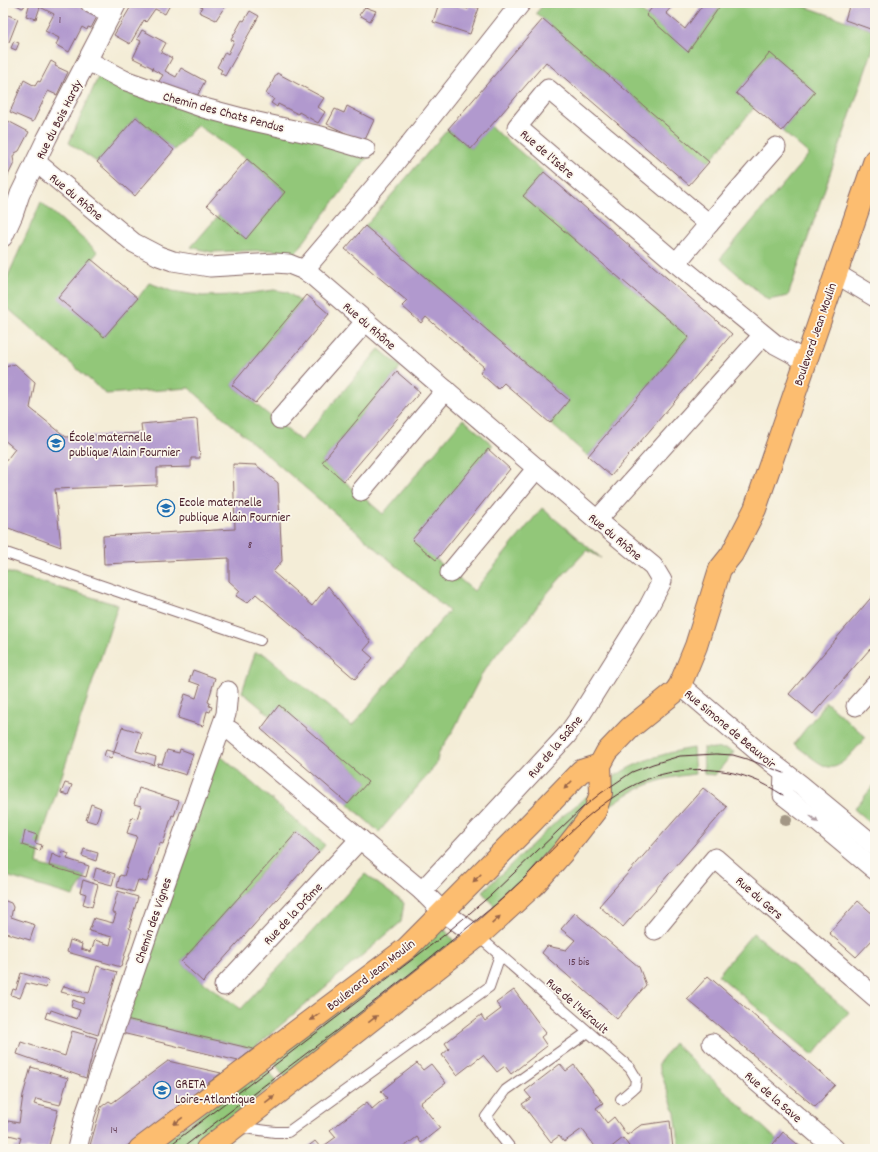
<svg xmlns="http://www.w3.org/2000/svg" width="878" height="1152" font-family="Dekko,sans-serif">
<rect width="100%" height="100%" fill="#fbf7ec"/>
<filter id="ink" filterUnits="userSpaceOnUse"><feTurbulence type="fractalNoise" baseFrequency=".025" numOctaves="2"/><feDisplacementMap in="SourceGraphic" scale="8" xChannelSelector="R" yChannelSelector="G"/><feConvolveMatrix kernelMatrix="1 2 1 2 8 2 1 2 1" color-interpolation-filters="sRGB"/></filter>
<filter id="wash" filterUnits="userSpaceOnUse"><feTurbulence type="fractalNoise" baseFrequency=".012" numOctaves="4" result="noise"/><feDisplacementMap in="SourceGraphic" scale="16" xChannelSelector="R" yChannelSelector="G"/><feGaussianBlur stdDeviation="0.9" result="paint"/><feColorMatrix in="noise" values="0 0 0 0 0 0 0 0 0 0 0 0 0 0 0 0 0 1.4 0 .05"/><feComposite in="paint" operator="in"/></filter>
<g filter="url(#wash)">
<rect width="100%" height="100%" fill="#f4edd7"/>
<g fill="#92c779" stroke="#6e7352">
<path d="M545,3H632L688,51L722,3H795L875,31V43L788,296L768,300L720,259L809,154L782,131L815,92L770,53L736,93L754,108L709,162L536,13Z"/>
<path d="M99,75L369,155L294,255L271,250L211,252L191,247L219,215L246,238L285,192L247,159L197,125L174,150L136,117L97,162L69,143Z"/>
<path d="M490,126L544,172L523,196L689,337L588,456L550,423L569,400L365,226L448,129L471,149Z"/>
<path d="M41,202L98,252L59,298L104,337L138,298L149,283L172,291L202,296L237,295L274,290L287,292L301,302L232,385L301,441L379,349L401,367L322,462L383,514L463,419L493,445L488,449L413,540L474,591L542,508L601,558L587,550L564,574L544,597L523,626L506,642L483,672L454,729L439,752L436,765L379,832L348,804L368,782L280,706L271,716L242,692L255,653L264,654L352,726L449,611L189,388L106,394L3,304V287Z"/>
<path d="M3,571L118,605L42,836L37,864L86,877L73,896L3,875Z"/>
<path d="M826,702L866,737C832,776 835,776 794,744Z"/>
<path d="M693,748L695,774C657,778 633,788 603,811C606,802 609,783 615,776C617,774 621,773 623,771C645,759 669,752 693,748Z"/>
<path d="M703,748L726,749L734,752L715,775L704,774Z"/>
<path d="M217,753L325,845L319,852L296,832L181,962L203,982L241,1009L365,874L404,903L401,922L253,1049L126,1019Z"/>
<path d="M875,784V827L854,809Z"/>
<path d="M590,794L586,809L500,912L482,892L559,819Z"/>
<path d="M443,927L456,944L285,1077L272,1060Z"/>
<path d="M753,933L849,1012L813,1055L718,975Z"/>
<path d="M674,1043L777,1140L769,1149H680L675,1113L658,1064Z"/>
<path d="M265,1065L277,1082L189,1149H155Z"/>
</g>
<g id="blocks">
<g fill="#b199ce">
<path d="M13,3H25L24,7L22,8Z"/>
<path d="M30,3H74L98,15L91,28L88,27L87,30L82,27L69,52L56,45L59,38L45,31L54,14L40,7L36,19L26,16Z"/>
<path d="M133,3H165L170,5L165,14L155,9L146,22L144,20L130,44L114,35Z"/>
<path d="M196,3H227L216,20L199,12L202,7Z"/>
<path d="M439,3H453L459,5L458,6L468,9L469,5L479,8L470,34L433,22Z"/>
<path d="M656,3H675L666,13L685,29L704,3H722L688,52L646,15Z"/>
<path d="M850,3H875V23L873,30L845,20Z"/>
<path d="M365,7L376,11L370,21L359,15Z"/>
<path d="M250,11L259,16L225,76L220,73L222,70L217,67L225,52L228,54L234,41L231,40L242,20L244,21Z"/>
<path d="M3,13L18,19L9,42L3,40Z"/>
<path d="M543,19L709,162L689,185L546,62L471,149L448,129Z"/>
<path d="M142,30L166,43L161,52L172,58L165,71L176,77L181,68L205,81L196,98L156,86L163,75L152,69L153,68L133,58L141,41L137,39Z"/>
<path d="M14,41L19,43L16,50L11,48Z"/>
<path d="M770,53L815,92L782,131L736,93Z"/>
<path d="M51,61L56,64L55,66L68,72L57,95L48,91L33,122L10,112L24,80L35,86L38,81L40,82Z"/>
<path d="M277,73L324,98L318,107L325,112L318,123L299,112L298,114L278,104L277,107L271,103L274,99L266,94Z"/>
<path d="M347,106L374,120L364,142L327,124L335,109L344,113Z"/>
<path d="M136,117L174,150L135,196L97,162Z"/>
<path d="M8,121L29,132L19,151L15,153L13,157L14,163L3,186V130Z"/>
<path d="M247,159L285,192L246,239L207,205Z"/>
<path d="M544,172L732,334L611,476L588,456L689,337L523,196Z"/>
<path d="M365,226L569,400L550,423L504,383L498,389L480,373L484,367L426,317L421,323L402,306L407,301L345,249Z"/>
<path d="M91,259L138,298L104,337L58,298Z"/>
<path d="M307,295L329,314L255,403L232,385Z"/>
<path d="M15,364L35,382L30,408L66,437L142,433L141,424L197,419L200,458H191V467L157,468V485L55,489L61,547L3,526V460L5,462L15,449L3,439V368Z"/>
<path d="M397,372L420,392L344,481L322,462Z"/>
<path d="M488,449L510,469L436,560L412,540Z"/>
<path d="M233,464L256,465L278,483L282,561L273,572L312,606L328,586L371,642L364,650L373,658L355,679L256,594L247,603L236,596L240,591L229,581V558L104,564L103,536L235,529Z"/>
<path d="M875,593V652L870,649L813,714L789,694Z"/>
<path d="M193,670L215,678L208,702L210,703L209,706L212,707L210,712L207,711L203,726L178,718L185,694L196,698L200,685L189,681Z"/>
<path d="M279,705L368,782L348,804L261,729Z"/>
<path d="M122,727L142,733L136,751L156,757L154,765L114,752Z"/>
<path d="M180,749L193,754L186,775L157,766L158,763L162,764L167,750L179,753Z"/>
<path d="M106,750L114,752L111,759L104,756Z"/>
<path d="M65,783L72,785L68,795L61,793Z"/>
<path d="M139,788L179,801L174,816L172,815L163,844L160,843L147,882L138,880L134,892L117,887L120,875L124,876L137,836L127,833L132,817L137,819L141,806L134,804Z"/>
<path d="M703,788L727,807L623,927L599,906Z"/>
<path d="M91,804L101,808L96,823L86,820Z"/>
<path d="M25,831L37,835L35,843L42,845L40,851L22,845Z"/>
<path d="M297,832L319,852L203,982L181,962Z"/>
<path d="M84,849L98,853L96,861L82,856Z"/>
<path d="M62,851L69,854L67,859L89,866L86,877L49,866L52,854L61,858Z"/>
<path d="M96,868L115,874L112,885L93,880Z"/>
<path d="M83,880L98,885L92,907L83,904L86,894L80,892Z"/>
<path d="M118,891L138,897L129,928L132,930L121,967L67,952L70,940L82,944L81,949L91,952L95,940L110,945L112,937L89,931L94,918L113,923L116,914L112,912Z"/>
<path d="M3,900L11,903L13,907L11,917L35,925L30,940L3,932Z"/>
<path d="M858,901L875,916V937L856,957L829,933Z"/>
<path d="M575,913L639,967L646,985L617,1019L542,953L547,946L566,950L575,940L561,929Z"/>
<path d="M97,966L117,972L98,1035L45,1018L47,1012L50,1013L51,1010L77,1019L80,1010L71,1007L73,1000L83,1004L85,998L61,992L64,986L89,993Z"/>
<path d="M21,973L49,981L46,988L26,983L20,998L11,995L13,989L16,990Z"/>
<path d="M708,976L835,1085L815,1107L687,999Z"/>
<path d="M514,990L546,1033L541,1037L547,1046L511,1074L505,1066L497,1072L483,1055L457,1075L442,1055L449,1049L445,1043L481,1015L485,1021L501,1009L496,1003Z"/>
<path d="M126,1019L253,1049L238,1061L122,1033Z"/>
<path d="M72,1031L97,1038L86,1078L17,1054L21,1042L65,1056Z"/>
<path d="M168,1061L221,1073L123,1149H89L101,1107L109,1101L112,1103Z"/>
<path d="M417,1063L423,1070L431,1064L446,1083L420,1103L440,1128L421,1143L417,1137L401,1149H305L315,1141L321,1148L336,1137L330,1130L367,1102L372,1109L379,1103L387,1098L381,1091Z"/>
<path d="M560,1064L566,1071L574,1065L603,1103L596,1108L607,1123L614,1117L627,1135L641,1125L670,1121L673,1149H631L623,1138L609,1149H597L582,1129L564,1142L559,1136L551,1142L522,1104L531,1098L525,1091Z"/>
<path d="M31,1067L68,1078L60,1105L36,1099L34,1104L58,1110L48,1149H14L15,1146L18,1147L21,1138L5,1134L8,1121L19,1123L23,1095Z"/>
<path d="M783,1132L803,1149H769Z"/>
</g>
</g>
</g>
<g filter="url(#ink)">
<use href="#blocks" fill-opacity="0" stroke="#866767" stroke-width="1"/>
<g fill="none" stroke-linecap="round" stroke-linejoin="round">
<defs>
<g id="service">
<path d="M3,552L260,640"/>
<path d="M478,936L630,1068L636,1078L635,1087L621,1099"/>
<path d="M237,1127L275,1132H288L489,987L500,955"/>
<path d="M511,1149L486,1117L506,1090L588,1032"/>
</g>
<g id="minor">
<path d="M90,3L112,14"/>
<path d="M88,61L124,80L204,108L253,121L321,136L365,149"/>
<path d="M776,147L709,224L548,89L517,127L676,263L775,344L790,352L805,361"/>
<path d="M36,162L134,243L159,256L173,261L210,267L275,263L289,264L304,270L313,276L597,520L653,566L662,581L649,606L577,721L567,735L422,891"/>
<path d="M3,237L13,215L20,194L47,138L117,3"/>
<path d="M676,263L709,224"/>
<path d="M304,270L390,169L521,3"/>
<path d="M835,273L875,297"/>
<path d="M280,419L366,321"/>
<path d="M361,491L446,390"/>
<path d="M597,520L763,335"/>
<path d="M450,573L537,468"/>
<path d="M680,685L762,755L801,785L875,846"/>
<path d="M856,706L875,685"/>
<path d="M231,731L422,891L443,912L478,936"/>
<path d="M784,773L783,795L814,819L875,870"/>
<path d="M655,930L715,858L875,997"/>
<path d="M224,986L360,839"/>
<path d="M712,1043L835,1149"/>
<path d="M77,1149L85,1115L159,901L226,714L228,691"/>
</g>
<g id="primary">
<path d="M140,1149L407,948L532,822L581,771L600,765"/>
<path d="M207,1149L478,936L534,885L563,852L595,811L601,793L600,765L607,752L630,728L676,691L680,685L696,646L720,569L732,554L755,509L875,160"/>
</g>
</defs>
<use href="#service" stroke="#866767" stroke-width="12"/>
<use href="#minor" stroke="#866767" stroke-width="21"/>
<use href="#primary" stroke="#866767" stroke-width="24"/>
<use href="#service" stroke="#fff" stroke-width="10"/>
<use href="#minor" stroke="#fff" stroke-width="19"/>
<use href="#primary" stroke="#fcbd6f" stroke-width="22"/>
<g stroke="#4a1f2b" stroke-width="1">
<path d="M165,1149L443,936L491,895L581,809L601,793L632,772L653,764L680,756L716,754L733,755L750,760L784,773"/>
<path d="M181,1149C286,1068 393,990 495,905C504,898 513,888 522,880C560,842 603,793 656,776C686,767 721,767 750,778C762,782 773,789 783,795"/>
</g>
</g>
<circle fill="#a39785" cx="786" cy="820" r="6"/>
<defs><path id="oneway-solid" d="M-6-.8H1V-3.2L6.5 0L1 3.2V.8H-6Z"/></defs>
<g fill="#9a664a">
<use href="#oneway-solid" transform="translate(568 785) rotate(134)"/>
<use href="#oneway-solid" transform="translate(477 878) rotate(135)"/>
<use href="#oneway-solid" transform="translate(496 920) rotate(-43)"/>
<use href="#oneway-solid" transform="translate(315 1017) rotate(143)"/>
<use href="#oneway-solid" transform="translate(373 1019) rotate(-38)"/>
<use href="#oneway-solid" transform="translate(270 1099) rotate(-38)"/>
<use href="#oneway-solid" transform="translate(178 1121) rotate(143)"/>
</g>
<use fill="#ae9aa0" href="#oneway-solid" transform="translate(814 819) rotate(39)"/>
</g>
<defs>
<symbol id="school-ring" viewBox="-11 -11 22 22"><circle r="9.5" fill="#fbf7ec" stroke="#1f6fb2" stroke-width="1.5"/><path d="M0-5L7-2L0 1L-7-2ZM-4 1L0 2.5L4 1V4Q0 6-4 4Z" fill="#1f6fb2"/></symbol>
</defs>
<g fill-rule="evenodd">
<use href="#school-ring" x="46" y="433" width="20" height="20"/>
<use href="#school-ring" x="156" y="498" width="20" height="20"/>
<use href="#school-ring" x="152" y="1080" width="20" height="20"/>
</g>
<g text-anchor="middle" stroke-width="3.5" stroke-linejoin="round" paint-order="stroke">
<g font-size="11" fill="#643e54">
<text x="60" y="23">1</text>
<text x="250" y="548">8</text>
<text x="579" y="965">15 bis</text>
<text x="114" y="1133">14</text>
</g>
<g font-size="13" fill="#4a1f2b" stroke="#fbf7ec">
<text transform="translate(224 111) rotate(15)" y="5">Chemin des Chats Pendus</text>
<text transform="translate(58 119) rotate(-63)" y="5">Rue du Bois Hardy</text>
<text transform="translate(548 153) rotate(41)" y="5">Rue de l'Isère</text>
<text transform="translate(77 196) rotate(40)" y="5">Rue du Rhône</text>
<text transform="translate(370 325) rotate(41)" y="5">Rue du Rhône</text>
<text transform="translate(814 334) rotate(-71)" y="5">Boulevard Jean Moulin</text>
<text transform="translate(616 536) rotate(40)" y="5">Rue du Rhône</text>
<text transform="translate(731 728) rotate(40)" y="5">Rue Simone de Beauvoir</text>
<text transform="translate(554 746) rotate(-50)" y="5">Rue de la Saône</text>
<text transform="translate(760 897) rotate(41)" y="5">Rue du Gers</text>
<text transform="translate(292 913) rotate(-47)" y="5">Rue de la Drôme</text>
<text transform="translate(152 920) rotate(-71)" y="5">Chemin des Vignes</text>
<text transform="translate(370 974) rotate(-38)" y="5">Boulevard Jean Moulin</text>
<text transform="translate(578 1005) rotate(41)" y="5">Rue de l'Hérault</text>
<text transform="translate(774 1096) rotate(41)" y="5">Rue de la Save</text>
</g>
<g font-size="13" fill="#4a1f2b" stroke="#fbf7ec" text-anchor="start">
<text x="69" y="441">École maternelle<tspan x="69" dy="15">publique Alain Fournier</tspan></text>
<text x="179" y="506">Ecole maternelle<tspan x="179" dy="15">publique Alain Fournier</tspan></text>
<text x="175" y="1088">GRETA<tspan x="175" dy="15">Loire-Atlantique</tspan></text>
</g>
</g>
<rect width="878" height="1152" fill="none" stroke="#fbf7ec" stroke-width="16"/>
</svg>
